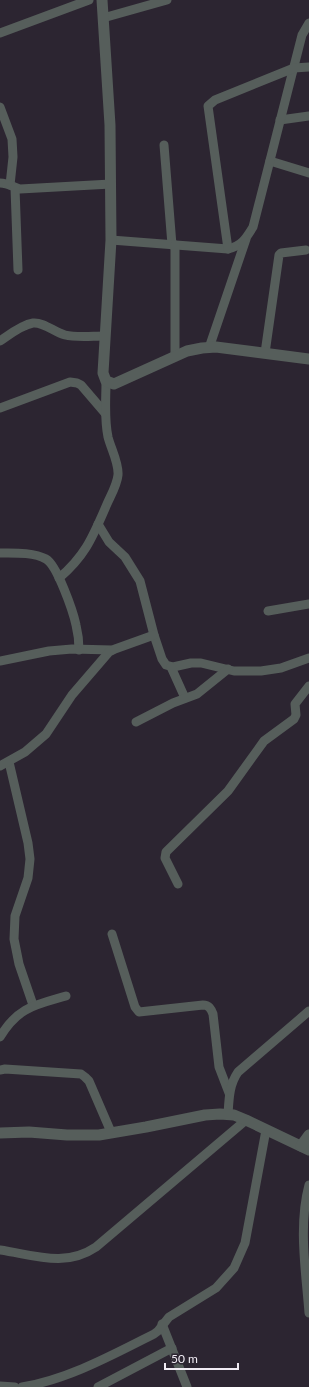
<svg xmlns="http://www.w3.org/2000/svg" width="309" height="1387" font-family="Lato,sans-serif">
<rect width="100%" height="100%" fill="#2c2531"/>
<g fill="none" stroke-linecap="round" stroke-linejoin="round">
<g stroke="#565e5b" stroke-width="9">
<path d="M103,18L167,0"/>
<path d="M0,33L89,0"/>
<path d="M0,107L12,139L13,157L10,185"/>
<path d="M280,120L309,116"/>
<path d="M164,145L172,245"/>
<path d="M270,161L309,173"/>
<path d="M0,183C8,183 13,187 20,189L111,184"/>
<path d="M15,188L18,270"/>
<path d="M111,240L228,249C242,245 245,240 253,227L302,35L309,23"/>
<path d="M228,249L208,106L215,100L294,68L309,67"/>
<path d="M0,341C9,335 21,325 33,323C44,322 54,332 65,335C77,338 92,336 105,336"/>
<path d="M209,348L246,239"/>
<path d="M265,353L279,255L281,253L306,250"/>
<path d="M175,356V245"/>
<path d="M0,408L70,382L77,383L81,385L105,413"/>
<path d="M98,524L109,542L125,557L140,581L154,635L162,659L166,665L173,667L191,663H201L234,671H261L281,668L309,658"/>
<path d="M0,553C13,553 34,552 46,559C57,565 73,611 76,625C78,633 79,641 79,650"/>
<path d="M59,578C86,555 93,536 107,504C111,495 117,485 118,475C119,463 111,449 108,437C104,418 106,400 106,381"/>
<path d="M268,611L309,604"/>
<path d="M0,661L49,651L72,649L112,650"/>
<path d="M171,667L185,698"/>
<path d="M136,722L173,703L197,694L228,669"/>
<path d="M9,762L28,843L30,859L28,878L15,916L14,939L19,964L33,1005"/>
<path d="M0,766L25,752L46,734L72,695L109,652L115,649L154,635"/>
<path d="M178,884L165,858L166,852L228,791L264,741L294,719L296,715L295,704L309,686"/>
<path d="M112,934L135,1007L139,1012L203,1005C209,1005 211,1009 213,1014L219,1067L229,1093"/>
<path d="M0,1037C18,1007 35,1005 66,996"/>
<path d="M0,1070L5,1069L81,1074L85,1077L89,1081L111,1132"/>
<path d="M228,1115C229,1099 229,1085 238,1072L309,1011"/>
<path d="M309,1185C298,1226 306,1272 309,1313"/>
<path d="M0,1250C34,1255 65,1268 96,1247L246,1120"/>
<path d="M162,1324L187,1387"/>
<path d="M0,1386L15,1387"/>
<path d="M22,1387C69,1379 112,1355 154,1334L158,1331L169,1317L216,1288L234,1268L245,1243L266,1130"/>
<path d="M98,1387L172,1348"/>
</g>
<g stroke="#565e5b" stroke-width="11">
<path d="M102,0L110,125L111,240L103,373L106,381L114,384L187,351L202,348L216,347L309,359"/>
<path d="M0,1133L29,1132L67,1135H99L146,1127L205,1115L220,1114L234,1115L246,1120L309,1150"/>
<path d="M301,1146L309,1135"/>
</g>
</g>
<path d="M165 1363v6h73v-6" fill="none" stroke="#f1ecf4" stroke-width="2"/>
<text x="171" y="1363" font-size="12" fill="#f1ecf4" stroke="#2c2531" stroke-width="3" paint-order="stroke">50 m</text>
</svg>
